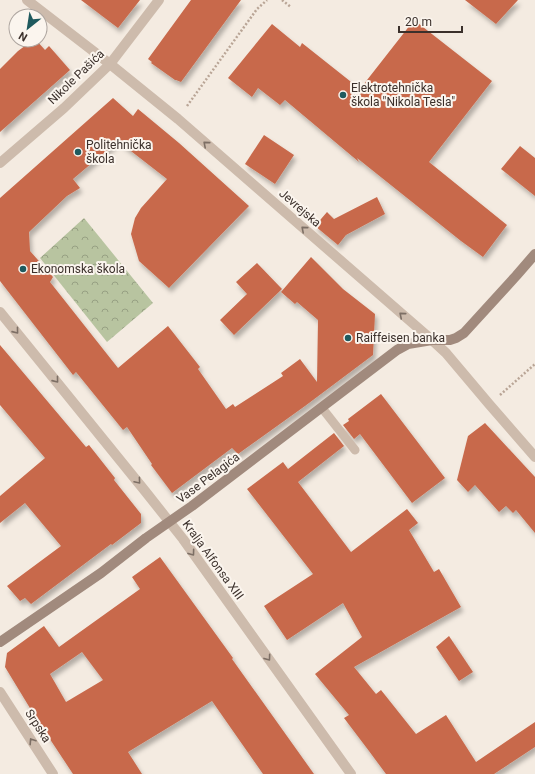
<svg xmlns="http://www.w3.org/2000/svg" width="535" height="774" font-family="Roboto,sans-serif">
<defs>
<pattern id="park-crowns" width="20" height="18" patternUnits="userSpaceOnUse"><rect width="20" height="18" fill="#b8c4a0"/><path d="M2 6a3 3 0 1 1 6 0M12 15a3 3 0 1 1 6 0" fill="none" stroke="#97a083"/></pattern>
<filter id="shadow"><feDropShadow dx="2.5" dy="4.5" stdDeviation="2" flood-color="#0004"/></filter>
</defs>
<rect width="100%" height="100%" fill="#f4ebe1"/>
<path fill="url(#park-crowns)" d="M84,218L153,303L107,342L40,258Z"/>
<g fill="#c8694b" fill-rule="evenodd" filter="url(#shadow)">
<path d="M81,0H140L118,28Z"/>
<path d="M191,0H241L181,82L176,80H175L151,63L152,62L148,59Z"/>
<path d="M465,0H518L496,24Z"/>
<path d="M414,20L492,81L429,162L507,225L483,257L461,241L357,158L359,162L285,100L280,105L258,88L252,97L228,78L272,24L300,47L302,43L360,89Z"/>
<path d="M33,40H36L45,50L49,46L70,70L0,132V69L18,51Z"/>
<path d="M113,98L133,116L138,109L179,143L249,206L169,288L139,261L131,234L135,218L141,208L167,179L118,141L73,179L80,188L67,196L29,232L30,251L53,277L50,282L118,368L168,326L200,367L198,369L226,409L233,404L235,407L283,376L281,373L300,359L317,382L318,320L297,302L295,304L281,292L311,257L343,289L375,314L373,355L305,406L238,454L232,448L172,493L151,465L152,464L127,427L123,430L76,372L73,375L0,281V198Z"/>
<path d="M264,135L294,155L275,184L245,164Z"/>
<path d="M520,146L535,158V196L501,169Z"/>
<path d="M377,197L385,214L346,235L338,245L315,226L327,212L334,219Z"/>
<path d="M257,263L282,289L234,335L220,320L247,294L236,282Z"/>
<path d="M0,345L86,447L89,445L115,478L114,480L141,514V523L112,545L111,544L31,604L25,598L20,601L7,586L61,546L25,503L0,523V496L45,458L0,405Z"/>
<path d="M381,394L445,478L412,503L360,434L354,439L343,425L349,421L348,419Z"/>
<path d="M485,423L535,477V533L516,510L513,513L506,506L499,512L475,485L468,492L457,480L468,436Z"/>
<path d="M334,433L344,446L298,482L351,552L407,509L418,523L409,530L434,572L439,569L461,607L354,667L376,694L381,690L416,734L446,715L476,762L535,722V747L494,774H386L369,751L344,718L349,715L315,674L362,637L343,603L287,640L264,606L313,574L247,489L283,462L288,469Z"/>
<path d="M160,557L233,658L232,659L314,774H263L212,701L128,752L142,774H73L36,718L5,667L7,653L44,626L59,647L140,589L132,577ZM82,652L103,680L66,702L50,674Z"/>
<path d="M449,636L473,672L459,681L436,647Z"/>
</g>
<g fill="none" stroke-linecap="round" stroke-linejoin="round">
<g stroke="#b9a596" stroke-width="2.5" stroke-dasharray="2 2" stroke-linecap="butt">
<path d="M282,0L291,7"/>
<path d="M187,106L257,9L267,0"/>
<path d="M500,395L535,364"/>
</g>
<path stroke="#cdbbac" stroke-width="9" d="M322,408L355,450"/>
<g stroke="#cdbbac" stroke-width="10">
<path d="M27,0L110,64L178,119L432,340L446,353L489,404L535,457"/>
<path d="M0,163L64,108L110,64L159,0"/>
<path d="M0,312L145,491L183,539L351,774"/>
<path d="M0,692L53,774"/>
</g>
<path stroke="#a18a7d" stroke-width="10" d="M0,642L101,573L146,538L192,506L397,350L408,344L432,340H450L456,338L464,333L516,276L535,254"/>
</g>
<defs><path id="oneway-chevron" d="M-2-3.5L2.5 0L-2 3.5" fill="none" stroke-width="1.6" stroke-linecap="round" stroke-linejoin="round"/></defs>
<g stroke="#7d6f65">
<use href="#oneway-chevron" transform="translate(206 144) rotate(-139)"/>
<use href="#oneway-chevron" transform="translate(304 229) rotate(-139)"/>
<use href="#oneway-chevron" transform="translate(402 315) rotate(-140)"/>
<use href="#oneway-chevron" transform="translate(16 331) rotate(51)"/>
<use href="#oneway-chevron" transform="translate(56 380) rotate(51)"/>
<use href="#oneway-chevron" transform="translate(138 481) rotate(50)"/>
<use href="#oneway-chevron" transform="translate(192 553) rotate(54)"/>
<use href="#oneway-chevron" transform="translate(268 658) rotate(54)"/>
<use href="#oneway-chevron" transform="translate(32 741) rotate(-123)"/>
</g>
<g fill="#1f5a5e" stroke="#fbf5ee" stroke-width="1.5">
<circle cx="343" cy="95" r="4"/>
<circle cx="78" cy="152" r="4"/>
<circle cx="23" cy="269" r="4"/>
<circle cx="348" cy="338" r="4"/>
</g>
<g text-anchor="middle" stroke-width="4" stroke-linejoin="round" paint-order="stroke">
<g font-size="12" fill="#3b302b" stroke="#fbf5ee">
<text transform="translate(76 77) rotate(-44)" y="4">Nikole Pašića</text>
<text transform="translate(300 208) rotate(41)" y="4">Jevrejska</text>
<text transform="translate(208 478) rotate(-37)" y="4">Vase Pelagića</text>
<text transform="translate(213 560) rotate(54)" y="4">Kralja Alfonsa XIII</text>
<text transform="translate(38 726) rotate(57)" y="4">Srpska</text>
</g>
<g font-size="12" fill="#3b302b" stroke="#fbf5ee" text-anchor="start">
<text x="351" y="92">Elektrotehnička<tspan x="351" dy="14">škola "Nikola Tesla"</tspan></text>
<text x="86" y="149">Politehnička<tspan x="86" dy="14">škola</tspan></text>
<text x="31" y="273">Ekonomska škola</text>
<text x="356" y="342">Raiffeisen banka</text>
</g>
</g>
<g transform="translate(28 28) rotate(210)"><circle r="19" fill="#fbf5ee" stroke="#aea6a0"/>
<path d="M0-3L7 15L0 10L-7 15Z" fill="#1f5a5e"/>
<text y="-6" font-size="11" font-weight="bold" text-anchor="middle" fill="#3b302b">N</text>
</g>
<path d="M399 26v6h63v-6" fill="none" stroke="#3b302b" stroke-width="2"/>
<text x="405" y="26" font-size="12" fill="#3b302b" stroke="#fbf5ee" stroke-width="3" paint-order="stroke">20 m</text>
</svg>
